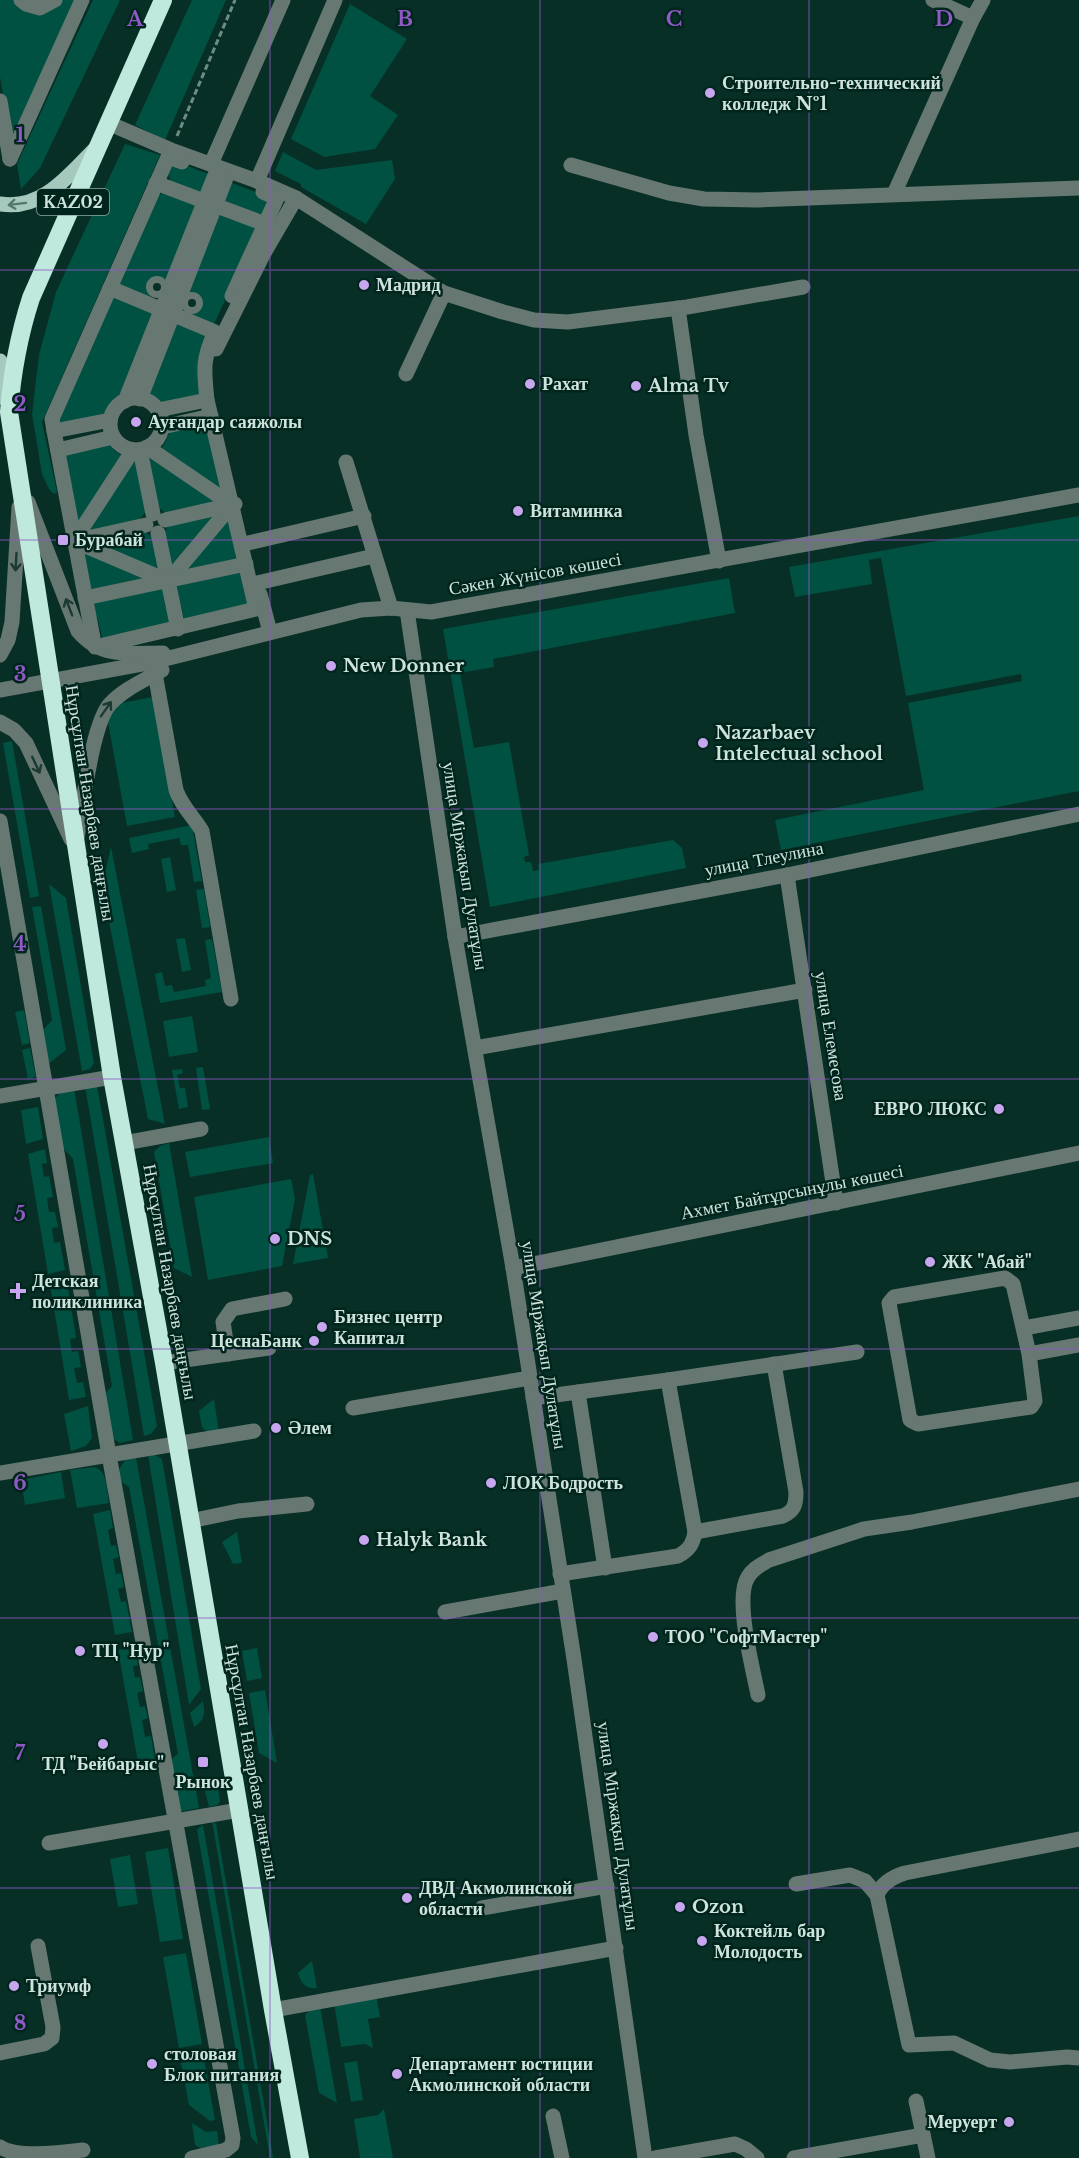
<svg xmlns="http://www.w3.org/2000/svg" width="1079" height="2158" font-family="'Libre Baskerville',serif">
<rect width="100%" height="100%" fill="#072f26"/>
<g fill="#005142">
<path d="M0,0H76L11,142L0,77Z"/>
<path d="M93,0H120L40,168L21,189L17,164Z"/>
<path d="M192,0H226L165,140L135,125Z"/>
<path d="M350,4L407,39L370,96L398,115L375,149L324,157L291,139Z"/>
<path d="M125,144L160,155L42,422L57,492L54,494L49,489L42,474L32,414L39,355L56,292Z"/>
<path d="M283,152L316,170L392,160L395,179L366,224L301,187V184L275,171Z"/>
<path d="M172,160L211,175L204,194L171,182L167,172Z"/>
<path d="M227,181L273,199L265,218L220,201Z"/>
<path d="M165,192L199,206L162,288L161,283H155L152,285L150,298L117,284L155,197Z"/>
<path d="M215,211L259,228L214,324L190,314L192,309L197,307L198,300L195,298L188,299L182,297Z"/>
<path d="M112,295L156,314L118,398L106,413L56,426Z"/>
<path d="M172,320L210,336L204,396L162,404L149,395Z"/>
<path d="M208,420L225,495L160,450L165,443L170,430Z"/>
<path d="M108,443L115,451L124,457L75,533L61,453Z"/>
<path d="M149,457L221,503L168,515L159,508Z"/>
<path d="M135,459L146,511L140,519L88,534Z"/>
<path d="M222,511L173,572L164,534L169,524Z"/>
<path d="M229,513L238,559L181,573Z"/>
<path d="M1079,516V791L781,850L775,820L924,790L908,703L1022,681L1021,674L906,696L881,558L869,560L872,584L795,597L789,567Z"/>
<path d="M143,530L151,536L160,574L89,542Z"/>
<path d="M78,546L153,580L87,593Z"/>
<path d="M241,568L250,607L185,622L175,584Z"/>
<path d="M729,578L735,613L493,659L494,667L460,673L474,748L509,742L529,855L524,857L525,862H531L533,871L539,870L538,864L673,840L682,848L686,868L490,907L443,629Z"/>
<path d="M163,586L172,627L103,641L97,617L92,618L88,602Z"/>
<path d="M153,697L175,817L127,826L105,706Z"/>
<path d="M12,741L39,896L30,898L3,743Z"/>
<path d="M192,825L202,881L194,882L188,845H181L179,838L148,844L149,849L132,853L129,838Z"/>
<path d="M111,847L165,1124L148,1119L102,886Z"/>
<path d="M170,857L176,890L167,892L161,859Z"/>
<path d="M49,884L66,898L94,1063L90,1069L82,1071Z"/>
<path d="M204,889L210,927L202,928L196,890Z"/>
<path d="M41,906L66,1050L47,1065L41,1032L52,1020L32,907Z"/>
<path d="M185,938L191,970L182,972L176,939Z"/>
<path d="M212,939L222,992L160,1003L155,974L162,972L165,986L172,985L174,992L206,986L205,980L211,978L205,940Z"/>
<path d="M24,1010L30,1043L22,1045L15,1012Z"/>
<path d="M192,1016L198,1052L169,1057L163,1021Z"/>
<path d="M30,1048L36,1077L28,1079L22,1050Z"/>
<path d="M203,1067L210,1109L202,1110L196,1068Z"/>
<path d="M182,1069L183,1073L177,1075L180,1088H185L188,1107L179,1109L172,1070Z"/>
<path d="M85,1086H97L98,1091L157,1426L151,1434L144,1436Z"/>
<path d="M74,1088L133,1440L120,1443L111,1437L104,1395L112,1386L73,1159L63,1148L54,1099L65,1089Z"/>
<path d="M38,1107L43,1139L26,1144L21,1110Z"/>
<path d="M269,1137L273,1163L190,1177L185,1152Z"/>
<path d="M169,1143L192,1277L174,1268L154,1152L160,1146Z"/>
<path d="M45,1149L47,1163L42,1164L44,1177L49,1176L53,1197L47,1198L49,1212H55L58,1227L52,1228L54,1243L60,1242L65,1270L48,1274L28,1154Z"/>
<path d="M313,1174L328,1258L293,1264L310,1175Z"/>
<path d="M291,1179L295,1199L282,1266L208,1280L194,1197Z"/>
<path d="M67,1282L76,1338L70,1339L72,1352L78,1351L81,1367L74,1368L77,1383L83,1382L86,1397L69,1400L50,1284Z"/>
<path d="M214,1399L219,1432H207L202,1427L199,1411Z"/>
<path d="M88,1406L92,1438L86,1446L71,1451L64,1414Z"/>
<path d="M153,1454L162,1459L201,1689L189,1705L148,1455Z"/>
<path d="M136,1458L199,1808L177,1812L168,1762L178,1754L129,1487L119,1480L117,1473L125,1460Z"/>
<path d="M94,1467C108,1470 107,1491 109,1503L77,1508L70,1470Z"/>
<path d="M61,1472L65,1498L25,1505L22,1486L26,1479Z"/>
<path d="M110,1510L113,1528L108,1530L111,1546L116,1545L119,1557L113,1559L116,1574L121,1573L124,1587L118,1589L121,1602L126,1601L132,1632L115,1635L93,1514Z"/>
<path d="M237,1532L242,1563L233,1564L222,1542Z"/>
<path d="M135,1647L138,1665L133,1666L135,1678L140,1677L143,1691L137,1693L140,1707L145,1706L148,1718L142,1720L145,1737L151,1736L156,1765L139,1768L118,1650Z"/>
<path d="M257,1648L262,1678L247,1681L242,1651Z"/>
<path d="M265,1690L277,1763L259,1753L249,1693Z"/>
<path d="M203,1701C205,1715 205,1719 194,1727L190,1713Z"/>
<path d="M217,1781L220,1802L217,1805L209,1807L203,1783Z"/>
<path d="M212,1821L216,1824L273,2157L272,2158H270Z"/>
<path d="M203,1825L258,2145L251,2137L199,1841L197,1829Z"/>
<path d="M168,1848L183,1939L160,1942L145,1852Z"/>
<path d="M130,1855L138,1904L118,1907L110,1859Z"/>
<path d="M186,1953L202,2044L179,2048L163,1957Z"/>
<path d="M312,1961L317,1988C306,1989 301,1984 298,1973Z"/>
<path d="M376,1995L380,2017L368,2019L373,2048L365,2044L341,2047L334,2003Z"/>
<path d="M320,2006L337,2103L319,2093L305,2015L310,2010Z"/>
<path d="M204,2059L215,2120L210,2121L189,2105L181,2063Z"/>
<path d="M357,2061L363,2100L351,2102L344,2063Z"/>
<path d="M384,2109L393,2158H360L354,2119L378,2115Z"/>
<path d="M192,2123L206,2132L217,2131L219,2147L202,2149L195,2145Z"/>
</g>
<g fill="none" stroke-linecap="round" stroke-linejoin="round">
<path stroke="#6e8c84" stroke-width="3" stroke-dasharray="6 3" stroke-linecap="butt" d="M177,136L235,0"/>
<g stroke="#677872" stroke-width="15">
<path d="M21,0L26,4L40,8L55,0"/>
<path d="M933,0L973,18"/>
<path d="M0,101L10,159"/>
<path d="M108,123L171,150L257,181L296,198L444,293L503,312L534,320L568,322L687,307L803,287"/>
<path d="M10,159L82,0"/>
<path d="M211,164L283,0"/>
<path d="M571,165L669,193L704,199L758,200L1079,188"/>
<path d="M257,181L335,0"/>
<path d="M156,183L265,224L232,296"/>
<path d="M263,192L277,198L265,224"/>
<path d="M894,194L973,18L983,0"/>
<circle cx="157" cy="287" r="3.5"/>
<circle cx="192" cy="303" r="3.5"/>
<path d="M678,308L696,435L719,561"/>
<path d="M216,349L264,253L296,198"/>
<path d="M406,374L444,293"/>
<circle cx="136" cy="424" r="26"/>
<path d="M125,401L215,175L226,178L140,399"/>
<path d="M158,410L207,400"/>
<path d="M162,427L211,416"/>
<path d="M54,431L52,419L168,157L182,162"/>
<path d="M58,450L113,437"/>
<path d="M133,450L74,541L168,581L232,505L147,447"/>
<path d="M140,450L153,514"/>
<path d="M346,462L391,608"/>
<path d="M28,502L78,631C102,659 129,653 163,653"/>
<path d="M165,520L235,504"/>
<path d="M158,533L178,629"/>
<path d="M74,541L146,525"/>
<path d="M248,543L364,516"/>
<path d="M257,583L374,556"/>
<path d="M260,594L270,632"/>
<path d="M85,598L246,564"/>
<path d="M407,610L455,937L513,1268L574,1659L645,2158"/>
<path d="M93,638L54,431L110,420"/>
<path d="M95,647L256,609L207,400C204,370 202,360 215,332L110,288"/>
<path d="M0,655L8,640L12,622L19,507"/>
<path d="M153,662L176,790C182,807 193,816 202,831L231,999"/>
<path d="M0,690L153,662L361,610L391,608L431,612L1079,495"/>
<path d="M0,722L14,730L26,743L71,839"/>
<path d="M0,821L109,1455L0,1473"/>
<path d="M77,837C83,808 92,721 111,703C124,689 145,680 162,670"/>
<path d="M787,875L836,1203"/>
<path d="M455,937L787,875L1079,814"/>
<path d="M475,1048L805,990"/>
<path d="M0,1096L112,1077"/>
<path d="M124,1143L201,1129"/>
<path d="M513,1268L1079,1153"/>
<path d="M1024,1328L1079,1318"/>
<path d="M228,1354L223,1322L232,1309L285,1299"/>
<path d="M1029,1354L1035,1401L1031,1407L918,1424L910,1420L889,1303L894,1297L1005,1278L1013,1284L1029,1354L1079,1345"/>
<path d="M164,1363L269,1348"/>
<path d="M668,1380L857,1352"/>
<path d="M578,1392L605,1568"/>
<path d="M533,1398L668,1380L695,1532C693,1544 689,1550 678,1556L560,1574"/>
<path d="M353,1408L530,1378"/>
<path d="M190,1521L238,1511L307,1504"/>
<path d="M695,1532L783,1516C794,1511 796,1505 796,1492L774,1364"/>
<path d="M445,1612L563,1591"/>
<path d="M758,1695C753,1669 734,1598 748,1577C753,1568 761,1565 769,1560L864,1529L912,1522L1079,1489"/>
<path d="M1079,1839L905,1873C892,1877 882,1883 877,1895L909,2045L954,2043L990,2060L1010,2062L1067,2057L1079,2058"/>
<path d="M49,1843L239,1810"/>
<path d="M796,1884L850,1875L865,1881L877,1895"/>
<path d="M482,1908L607,1886"/>
<path d="M273,2010L616,1948"/>
<path d="M0,2053L44,2044L52,2038L53,2027L38,1946"/>
<path d="M916,2101L928,2158"/>
<path d="M553,2116L562,2158"/>
<path d="M0,2147C17,2158 60,2153 83,2150"/>
<path d="M192,2158L226,2150L232,2145L233,2138L109,1455L254,1431"/>
<path d="M655,2158L735,2144L746,2149L757,2158"/>
<path d="M794,2158L923,2135"/>
</g>
<g stroke="#a6c9be" stroke-width="15">
<path d="M0,204C42,211 69,175 95,149"/>
<path d="M0,361L7,401"/>
</g>
<path stroke="#bfe9dc" stroke-width="18" d="M163,0L31,298C19,335 12,373 9,412L112,1077L164,1363L273,2010L300,2158"/>
</g>
<defs><path id="oneway-shaft" d="M-6 0H5M1.5-3L5.5 0L1.5 3" fill="none" stroke-width="1.6" stroke-linecap="round" stroke-linejoin="round" transform="scale(1.5)"/></defs>
<use stroke="#53776e" href="#oneway-shaft" transform="translate(17 204) rotate(173)"/>
<g stroke="#1a3a32">
<use href="#oneway-shaft" transform="translate(16 562) rotate(93)"/>
<use href="#oneway-shaft" transform="translate(69 607) rotate(-111)"/>
<use href="#oneway-shaft" transform="translate(106 709) rotate(-55)"/>
<use href="#oneway-shaft" transform="translate(36 765) rotate(65)"/>
</g>
<path fill="none" stroke="#905ac6" stroke-width="1.5" stroke-opacity="0.55" d="M270,0V2158M540,0V2158M809,0V2158M0,270H1079M0,540H1079M0,809H1079M0,1079H1079M0,1349H1079M0,1618H1079M0,1888H1079"/>
<g fill="#c8a6ef" stroke="#00251d" stroke-width="2">
<circle cx="710" cy="93" r="6"/>
<circle cx="364" cy="285" r="6"/>
<circle cx="530" cy="384" r="6"/>
<circle cx="636" cy="386" r="6"/>
<circle cx="136" cy="422" r="6"/>
<circle cx="518" cy="511" r="6"/>
<rect x="57" y="534" width="12" height="12" rx="3"/>
<circle cx="331" cy="666" r="6"/>
<circle cx="703" cy="743" r="6"/>
<circle cx="999" cy="1109" r="6"/>
<circle cx="275" cy="1239" r="6"/>
<circle cx="930" cy="1262" r="6"/>
<path d="M15 1282h6v6h6v6h-6v6h-6v-6h-6v-6h6z"/>
<circle cx="322" cy="1327" r="6"/>
<circle cx="314" cy="1341" r="6"/>
<circle cx="276" cy="1428" r="6"/>
<circle cx="491" cy="1483" r="6"/>
<circle cx="364" cy="1540" r="6"/>
<circle cx="653" cy="1637" r="6"/>
<circle cx="80" cy="1651" r="6"/>
<circle cx="103" cy="1744" r="6"/>
<rect x="197" y="1756" width="12" height="12" rx="3"/>
<circle cx="407" cy="1898" r="6"/>
<circle cx="680" cy="1907" r="6"/>
<circle cx="702" cy="1941" r="6"/>
<circle cx="14" cy="1986" r="6"/>
<circle cx="152" cy="2064" r="6"/>
<circle cx="397" cy="2074" r="6"/>
<circle cx="1009" cy="2122" r="6"/>
</g>
<g text-anchor="middle" stroke-width="5" stroke-linejoin="round" paint-order="stroke">
<rect fill="#00251d" stroke="#91aaa3" stroke-width="1.5" x="37" y="189" width="72" height="26" rx="4.5"/>
<g font-size="16" font-weight="bold" fill="#cfe3dd">
<text x="73" y="208">KАZ02</text>
</g>
<g font-size="18" font-weight="bold" fill="#cfe3dd" stroke="#00251d" text-anchor="start">
<text x="722" y="89">Строительно-технический<tspan x="722" dy="21">колледж №1</tspan></text>
<text x="376" y="291">Мадрид</text>
<text x="542" y="390">Рахат</text>
<text x="648" y="392">Alma Tv</text>
<text x="148" y="428">Ауғандар саяжолы</text>
<text x="530" y="517">Витаминка</text>
<text x="75" y="546">Бурабай</text>
<text x="343" y="672">New Donner</text>
<text x="715" y="739">Nazarbaev<tspan x="715" dy="21">Intelectual school</tspan></text>
<text x="987" y="1115" text-anchor="end">ЕВРО ЛЮКС</text>
<text x="287" y="1245">DNS</text>
<text x="942" y="1268">ЖК "Абай"</text>
<text x="32" y="1287">Детская<tspan x="32" dy="21">поликлиника</tspan></text>
<text x="334" y="1323">Бизнес центр<tspan x="334" dy="21">Капитал</tspan></text>
<text x="302" y="1347" text-anchor="end">ЦеснаБанк</text>
<text x="288" y="1434">Әлем</text>
<text x="503" y="1489">ЛОК Бодрость</text>
<text x="376" y="1546">Halyk Bank</text>
<text x="665" y="1643">ТОО "СофтМастер"</text>
<text x="92" y="1657">ТЦ "Нур"</text>
<text x="103" y="1770" text-anchor="middle">ТД "Бейбарыс"</text>
<text x="203" y="1788" text-anchor="middle">Рынок</text>
<text x="419" y="1894">ДВД Акмолинской<tspan x="419" dy="21">области</tspan></text>
<text x="692" y="1913">Ozon</text>
<text x="714" y="1937">Коктейль бар<tspan x="714" dy="21">Молодость</tspan></text>
<text x="26" y="1992">Триумф</text>
<text x="164" y="2060">столовая<tspan x="164" dy="21">Блок питания</tspan></text>
<text x="409" y="2070">Департамент юстиции<tspan x="409" dy="21">Акмолинской области</tspan></text>
<text x="997" y="2128" text-anchor="end">Меруерт</text>
</g>
<g font-size="18" fill="#cfe3dd" stroke="#00251d">
<text transform="translate(535 574) rotate(-10)" y="6">Сәкен Жүнісов көшесі</text>
<text transform="translate(90 803) rotate(81)" y="6">Нұрсұлтан Назарбаев даңғылы</text>
<text transform="translate(764 859) rotate(-11)" y="6">улица Тлеулина</text>
<text transform="translate(465 866) rotate(81)" y="6">улица Міржақып Дулатұлы</text>
<text transform="translate(831 1036) rotate(81)" y="6">улица Елемесова</text>
<text transform="translate(792 1192) rotate(-11)" y="6">Ахмет Байтұрсынұлы көшесі</text>
<text transform="translate(170 1282) rotate(80)" y="6">Нұрсұлтан Назарбаев даңғылы</text>
<text transform="translate(544 1345) rotate(81)" y="6">улица Міржақып Дулатұлы</text>
<text transform="translate(252 1762) rotate(80)" y="6">Нұрсұлтан Назарбаев даңғылы</text>
<text transform="translate(618 1826) rotate(82)" y="6">улица Міржақып Дулатұлы</text>
</g>
</g>
<g font-size="20" text-anchor="middle" font-weight="bold" fill="#905ac6" stroke="#00251d" stroke-width="5" stroke-linejoin="round" paint-order="stroke">
<text x="135" y="26">A</text>
<text x="405" y="26">B</text>
<text x="674" y="26">C</text>
<text x="944" y="26">D</text>
<text x="20" y="142">1</text>
<text x="20" y="411">2</text>
<text x="20" y="681">3</text>
<text x="20" y="951">4</text>
<text x="20" y="1221">5</text>
<text x="20" y="1490">6</text>
<text x="20" y="1760">7</text>
<text x="20" y="2030">8</text>
</g>
</svg>
